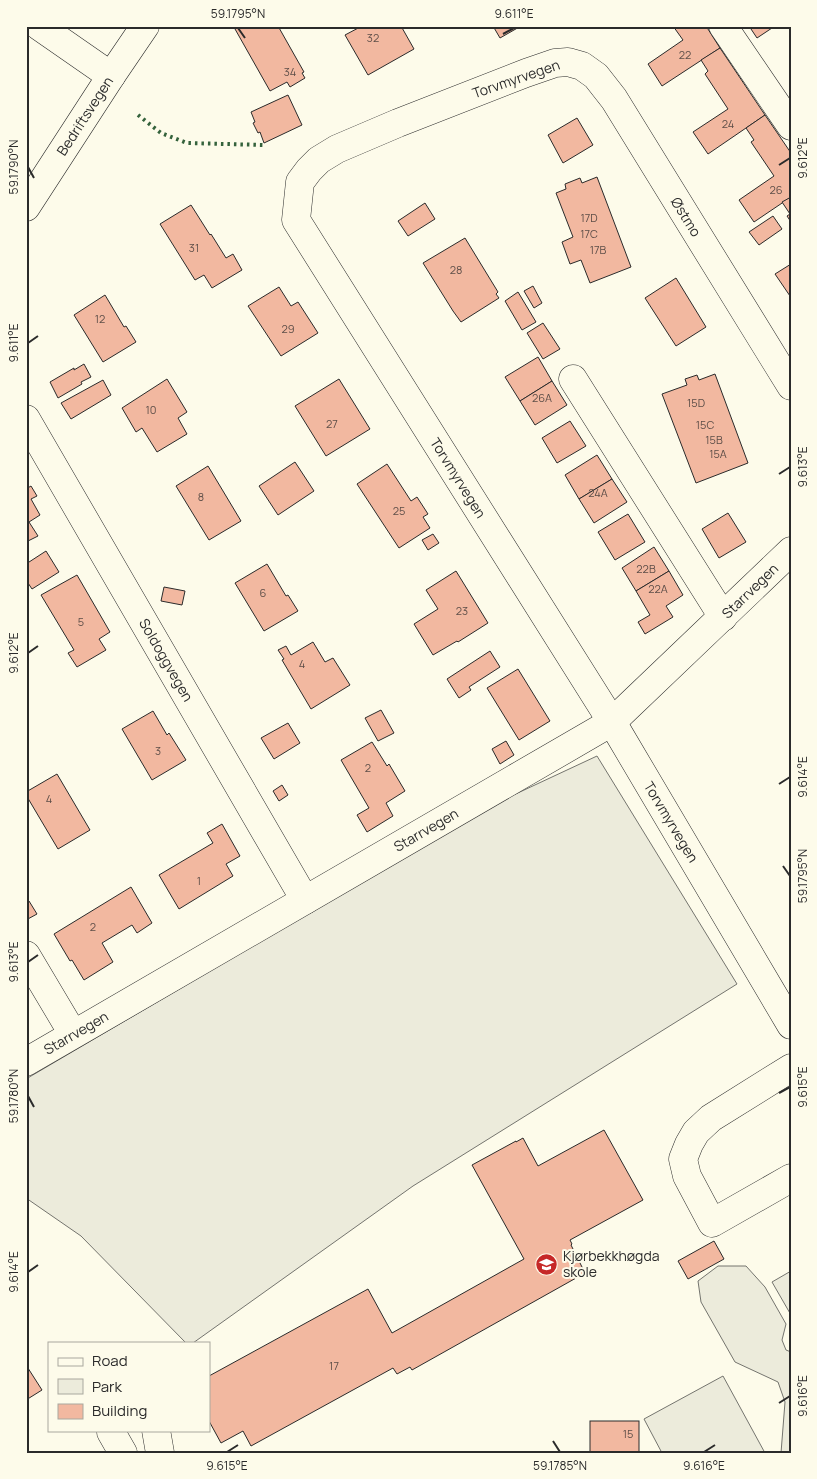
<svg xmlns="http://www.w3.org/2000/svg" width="817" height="1479" font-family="Manrope,sans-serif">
<rect width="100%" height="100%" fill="#fdfbea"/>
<g fill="#ecebdb" stroke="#74746e">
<path d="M597,756L737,984L413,1186L193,1343H186L81,1236L26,1198V1079L492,805Z"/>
<path d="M718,1266H746L765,1287L786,1324L782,1340L786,1350L791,1352V1453H781L785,1402L778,1382L735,1362L701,1302L698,1281Z"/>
<path d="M791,1271V1315L772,1282Z"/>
<path d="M723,1376L765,1453H662L644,1419Z"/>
</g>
<g fill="#f2b8a0" stroke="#2b2b2b">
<path d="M240,26H278L304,72L302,73L305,78L290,87L287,82L270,91L235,29Z"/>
<path d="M362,26H401L414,49L368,75L345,35Z"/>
<path d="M493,26H521L500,38Z"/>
<path d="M673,26H706L720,48L662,86L648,64L683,40Z"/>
<path d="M749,26H775L757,38Z"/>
<path d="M720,48L765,115L708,154L693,132L728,109L705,74L708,71L701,60Z"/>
<path d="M288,95L302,125L264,143L260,132L258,133L253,123L255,122L251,112Z"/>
<path d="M765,115L791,153V197L754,222L739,200L774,176L751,142L754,140L746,128Z"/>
<path d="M577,118L593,145L563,163L548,135Z"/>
<path d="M597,177L631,267L590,283L581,260L570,264L562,242L573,237L556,193L566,189L565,184L580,178L582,183Z"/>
<path d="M791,197V222L787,216L790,214L782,202Z"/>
<path d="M425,203L435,219L408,236L398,221Z"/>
<path d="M191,205L210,235L211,234L226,258L233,254L242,270L212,288L204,275L195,280L160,224Z"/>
<path d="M773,216L782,229L759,245L749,232Z"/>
<path d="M465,238L498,292L496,294L499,298L461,322L453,311L423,263Z"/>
<path d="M791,264V296H790L775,274Z"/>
<path d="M676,278L706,327L676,346L645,298Z"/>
<path d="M533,286L542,303L534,308L524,291Z"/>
<path d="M279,287L291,306L298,302L318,333L281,356L248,306Z"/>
<path d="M518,292L536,322L522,330L505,301Z"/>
<path d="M105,295L124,327L126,326L136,342L103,362L74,315Z"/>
<path d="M543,323L560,349L543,359L527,333Z"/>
<path d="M538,357L552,381L520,401L505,377Z"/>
<path d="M84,364L91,377L81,382L82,384L58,398L50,382L74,368V370Z"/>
<path d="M715,374L748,463L696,483L662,394L687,385L685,379L697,375L699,380Z"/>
<path d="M167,379L187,412L178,418L187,434L157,452L142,428L136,432L122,408Z"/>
<path d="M339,379L370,429L326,456L295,406Z"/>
<path d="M103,380L111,395L71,419L61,403Z"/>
<path d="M552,381L567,405L535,425L520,401Z"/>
<path d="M570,421L586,446L557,463L542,438Z"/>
<path d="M597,455L612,479L579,499L565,475Z"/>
<path d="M295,462L314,491L278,515L259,486Z"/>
<path d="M387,464L411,501L417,497L428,514L423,517L430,528L399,548L357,484Z"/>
<path d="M208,466L241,521L209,540L176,486Z"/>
<path d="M612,479L627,502L594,523L579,499Z"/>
<path d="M31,486L37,496L31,499L40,515L29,522L38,536L26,542V489Z"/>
<path d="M728,513L746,542L719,558L702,529Z"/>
<path d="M628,514L645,542L615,560L598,532Z"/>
<path d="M433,534L439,543L428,550L422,540Z"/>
<path d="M654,547L669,571L636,591L622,568Z"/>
<path d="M46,551L59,572L32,589L26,580V564Z"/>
<path d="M267,564L286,596L288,595L298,611L264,631L235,583Z"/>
<path d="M456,571L488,623L458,642L457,641L433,655L414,624L438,609L426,590Z"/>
<path d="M669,571L683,595L666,606L673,617L645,634L638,622L650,615L636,591Z"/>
<path d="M77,575L110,632L99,639L106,650L77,667L68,653L74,650L41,595Z"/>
<path d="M164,587L185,591L182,605L161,601Z"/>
<path d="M313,642L325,662L333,658L350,685L311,709L282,660L284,659L278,650L286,646L291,655Z"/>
<path d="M490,651L500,667L469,687L471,690L459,698L447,679Z"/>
<path d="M518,669L550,721L519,740L487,688Z"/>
<path d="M381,710L394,733L378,741L365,718Z"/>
<path d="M153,711L167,735L169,733L186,760L152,780L122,729Z"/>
<path d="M288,723L300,743L274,759L261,738Z"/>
<path d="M506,741L514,755L500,764L492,749Z"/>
<path d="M372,742L387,766L389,764L405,791L386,803L393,816L367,832L357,815L369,808L341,760Z"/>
<path d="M57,774L90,830L58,849L26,795V792Z"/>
<path d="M282,785L288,795L279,801L273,791Z"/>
<path d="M222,824L240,856L226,864L233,876L179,909L159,875L213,843L207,833Z"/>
<path d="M131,887L152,923L137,933L132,925L102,943L113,962L84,980L72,960L70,961L54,934Z"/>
<path d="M29,901L37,914L26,920V903Z"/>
<path d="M604,1130L643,1200L570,1240L572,1244L571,1245L585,1273L412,1370L410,1367L397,1374L393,1368L251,1446L243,1431L221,1443L209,1421V1376L368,1289L392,1333L524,1259L472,1165L516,1141V1142L523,1138L538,1166Z"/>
<path d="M714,1241L724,1259L688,1279L678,1261Z"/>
<path d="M26,1365L42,1390L26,1400Z"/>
<rect x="590" y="1421" width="49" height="32"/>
</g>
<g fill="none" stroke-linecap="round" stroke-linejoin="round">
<defs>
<g id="minor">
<path d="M39,26L111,76"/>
<path d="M723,26L791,126"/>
<path d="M26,207L111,76L145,26"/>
<path d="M573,379L723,617"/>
<path d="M791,386L614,99L596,76L582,66L568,62L555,63L526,73L398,123L337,149L319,160L309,170L300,182L296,220L612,722L791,1025"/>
<path d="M26,419L305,900"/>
<path d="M26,955L73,1034"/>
<path d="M26,1062L612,722L791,551"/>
<path d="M791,1068L711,1118L696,1132L689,1144L683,1159L687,1176L712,1223L791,1178"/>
<path d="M112,1430L111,1432L123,1453"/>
<path d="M156,1430L160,1453"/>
</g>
</defs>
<use href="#minor" stroke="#2b2b2b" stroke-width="29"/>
<use href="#minor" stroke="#fdfbea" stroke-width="28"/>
<path stroke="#34623c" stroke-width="4" stroke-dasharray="2.5 4" stroke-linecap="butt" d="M138,115L161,133L187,143L264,145"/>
</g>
<path fill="none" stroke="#2b2b2b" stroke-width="2" d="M238,28L245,38M503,34L514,28M779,165L790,158M28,167L34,178M28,343L38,336M779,474L790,467M28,653L38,646M779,784L790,777M783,866L790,876M28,962L38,955M779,1093L790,1087M28,1096L34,1107M28,1272L38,1265M779,1403L790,1396M553,1441L560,1452M227,1452L238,1445M704,1452L715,1445"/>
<defs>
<symbol id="school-disc" viewBox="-11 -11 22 22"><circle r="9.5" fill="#c62828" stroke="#fdfbea"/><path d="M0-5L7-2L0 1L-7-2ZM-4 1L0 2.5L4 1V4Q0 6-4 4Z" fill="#fff"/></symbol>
</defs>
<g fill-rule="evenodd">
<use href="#school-disc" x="534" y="1252" width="25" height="25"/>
</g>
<g text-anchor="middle" stroke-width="4" stroke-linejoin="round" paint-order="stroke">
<g font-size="11" fill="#5d4e48">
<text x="373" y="42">32</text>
<text x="685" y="59">22</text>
<text x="290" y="76">34</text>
<text x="728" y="128">24</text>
<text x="776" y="194">26</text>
<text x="589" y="222">17D</text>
<text x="589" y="238">17C</text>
<text x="194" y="252">31</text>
<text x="598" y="254">17B</text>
<text x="456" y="274">28</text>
<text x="100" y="323">12</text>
<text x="288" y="333">29</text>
<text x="542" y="402">26A</text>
<text x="696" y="407">15D</text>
<text x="151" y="414">10</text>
<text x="332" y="428">27</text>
<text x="705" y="429">15C</text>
<text x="714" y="444">15B</text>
<text x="718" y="458">15A</text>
<text x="598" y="497">24A</text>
<text x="201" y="501">8</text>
<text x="399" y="515">25</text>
<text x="646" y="573">22B</text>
<text x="658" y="593">22A</text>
<text x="263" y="597">6</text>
<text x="462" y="615">23</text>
<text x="81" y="626">5</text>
<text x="302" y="668">4</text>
<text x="158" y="755">3</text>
<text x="368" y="772">2</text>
<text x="49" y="803">4</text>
<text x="199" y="885">1</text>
<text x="93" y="931">2</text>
<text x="334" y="1370">17</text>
<text x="628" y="1438">15</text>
</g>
<g font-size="14" fill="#2b2b2b" stroke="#fdfbea">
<text transform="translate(516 79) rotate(-19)" y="5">Torvmyrvegen</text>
<text transform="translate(85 116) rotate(-57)" y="5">Bedriftsvegen</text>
<text transform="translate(686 217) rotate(58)" y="5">Østmo</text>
<text transform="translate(458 478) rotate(58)" y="5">Torvmyrvegen</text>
<text transform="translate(750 591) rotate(-44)" y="5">Starrvegen</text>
<text transform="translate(166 660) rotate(60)" y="5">Soldoggvegen</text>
<text transform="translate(671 822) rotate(59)" y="5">Torvmyrvegen</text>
<text transform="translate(426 830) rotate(-30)" y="5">Starrvegen</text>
<text transform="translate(76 1033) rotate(-30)" y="5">Starrvegen</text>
</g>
<g font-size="14" fill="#2b2b2b" stroke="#fdfbea" text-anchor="start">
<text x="563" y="1261">Kjørbekkhøgda<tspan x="563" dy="16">skole</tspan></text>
</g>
</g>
<rect width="817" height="1479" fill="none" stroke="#fdfbea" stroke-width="55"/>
<rect x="48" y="1342" width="162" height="90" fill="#fdfbea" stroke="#a9a89e"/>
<rect x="58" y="1358" width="25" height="8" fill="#fdfbea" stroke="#a9a89e"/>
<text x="92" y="1366" font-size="15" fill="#2b2b2b">Road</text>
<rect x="58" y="1379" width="25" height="15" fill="#ecebdb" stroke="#a9a89e"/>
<text x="92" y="1392" font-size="15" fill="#2b2b2b">Park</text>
<rect x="58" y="1404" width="25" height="15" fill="#f2b8a0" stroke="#a9a89e"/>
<text x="92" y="1416" font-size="15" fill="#2b2b2b">Building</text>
<rect x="28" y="28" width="762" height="1424" fill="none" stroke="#2b2b2b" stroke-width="2"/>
<g font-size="12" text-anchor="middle" fill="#2b2b2b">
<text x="238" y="18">59.1795°N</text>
<text x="514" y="18">9.611°E</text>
<text transform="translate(803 158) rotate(-90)" y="4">9.612°E</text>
<text transform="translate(14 167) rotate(-90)" y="4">59.1790°N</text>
<text transform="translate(14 343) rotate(-90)" y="4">9.611°E</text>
<text transform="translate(803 467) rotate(-90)" y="4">9.613°E</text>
<text transform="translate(14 653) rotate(-90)" y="4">9.612°E</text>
<text transform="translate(803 777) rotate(-90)" y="4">9.614°E</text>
<text transform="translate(803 876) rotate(-90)" y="4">59.1795°N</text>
<text transform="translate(14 962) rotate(-90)" y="4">9.613°E</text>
<text transform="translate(803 1087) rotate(-90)" y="4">9.615°E</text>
<text transform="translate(14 1096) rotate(-90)" y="4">59.1780°N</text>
<text transform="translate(14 1272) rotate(-90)" y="4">9.614°E</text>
<text transform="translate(803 1396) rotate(-90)" y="4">9.616°E</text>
<text x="227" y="1470">9.615°E</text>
<text x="560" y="1470">59.1785°N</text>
<text x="704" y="1470">9.616°E</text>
</g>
</svg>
